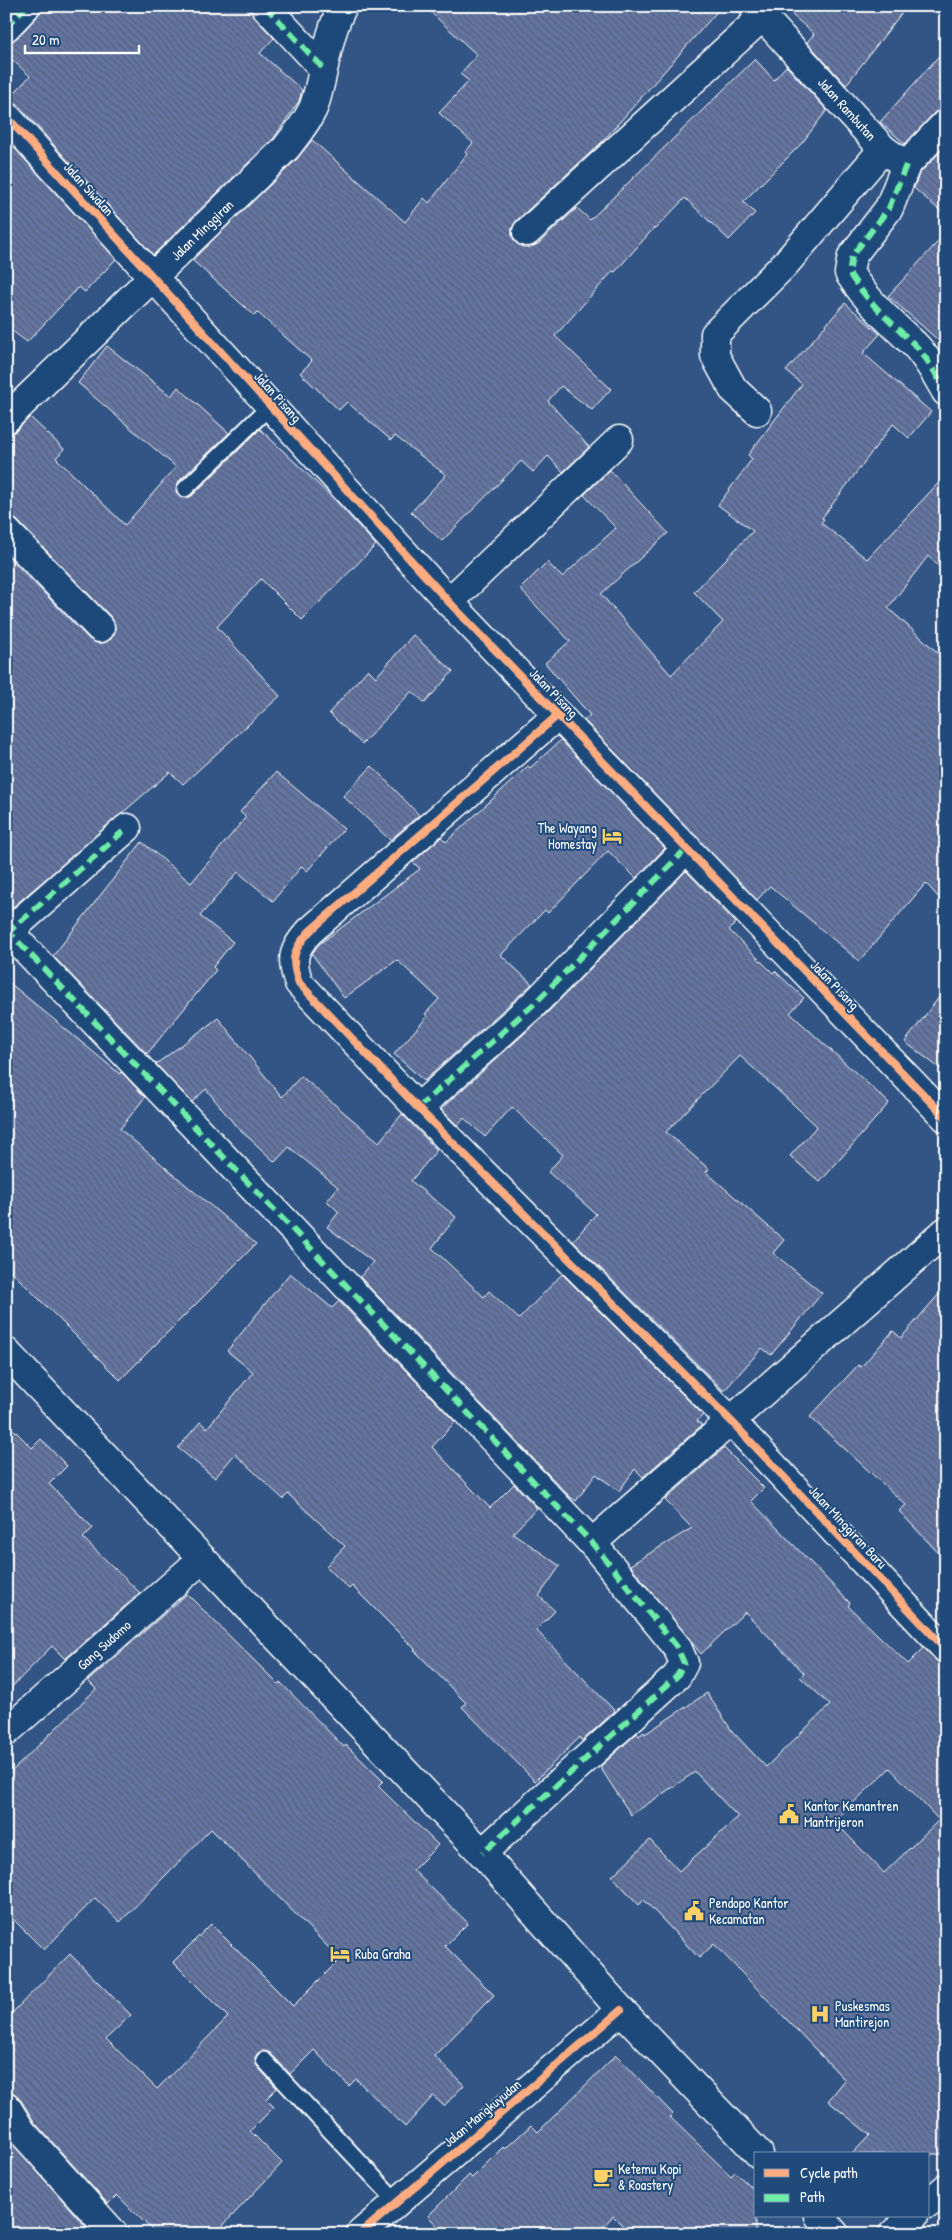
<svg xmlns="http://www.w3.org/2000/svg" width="952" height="2240" font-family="'Patrick Hand',sans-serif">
<defs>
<pattern id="building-back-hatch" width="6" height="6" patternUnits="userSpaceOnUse" patternTransform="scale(1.25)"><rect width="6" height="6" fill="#6375a2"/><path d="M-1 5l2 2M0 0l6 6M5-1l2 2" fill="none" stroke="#586077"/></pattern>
</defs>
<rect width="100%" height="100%" fill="#325585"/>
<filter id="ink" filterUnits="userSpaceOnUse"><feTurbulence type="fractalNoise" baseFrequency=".02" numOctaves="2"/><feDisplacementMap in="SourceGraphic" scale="10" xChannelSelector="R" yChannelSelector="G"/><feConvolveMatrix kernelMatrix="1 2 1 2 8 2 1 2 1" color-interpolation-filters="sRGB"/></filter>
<g filter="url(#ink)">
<g fill="url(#building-back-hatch)" stroke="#fff" fill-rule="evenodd">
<path d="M41,6H250L254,17L274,38L260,53L302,90L299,101L274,138L153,255L18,105L7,101L30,76L6,54V42L17,38L37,17Z"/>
<path d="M424,6H722L602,142L516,221L512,228V236L516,243L523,247H531L538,244L577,208L590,220L755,59L774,80L786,66L827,110L802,143L743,202L755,213L729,240L685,198L655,229L654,228L615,272L613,271L555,336L611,389L592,410L561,386L548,401L589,447L563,472L548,456L533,472L521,461L442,541L411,512L446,475L395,436L391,440L347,402L339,410L300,373L312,361L257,312L254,315L192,260L297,159L312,140L405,222L424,198L429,203L467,154L465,152L473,143L439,113L469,81L460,74L477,55Z"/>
<path d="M782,6H907L846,85L807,42L814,34Z"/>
<path d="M946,48V108L935,112L905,144L880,122Z"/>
<path d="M6,139L116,259L85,292L79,287L27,342L6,326Z"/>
<path d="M946,146V216L914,188L919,174Z"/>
<path d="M946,233V347L888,296Z"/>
<path d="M845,303L880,334L863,353L931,412L909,438L893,424L822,518L824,519L821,523L867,559L946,475V573L928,556L888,608L946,660V906L926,883L859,961L770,886L757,900L584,720L590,715L545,663L570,641L520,589L547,562L562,577L616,528L584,495L610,470L668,533L601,594L671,675L723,622L694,592L753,531L718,505L752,459L748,455L802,384L786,371Z"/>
<path d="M107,346L171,396L178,387L229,433L178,482L176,491L179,496L187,498L192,496L260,429L337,502L376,545L302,620L261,579L217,627L280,696L183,784L170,772L6,913V554L89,639L96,643H104L111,639L115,633V625L111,617L17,520L6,516V434L16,431L30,417L64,449L56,458L125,525L176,467L78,383Z"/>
<path d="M413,635L453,671L425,703L412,691L362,744L329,713L368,669L376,677Z"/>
<path d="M561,740L665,848L636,878L608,851L548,913L545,910L501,955L532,984L424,1081L394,1054L428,1016L425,1014L439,999L397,960L344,998L312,954L318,945L420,869L413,862L441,837L446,842L528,766L530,768Z"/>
<path d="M372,766L419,815L390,840L343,796Z"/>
<path d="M276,772L344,829L307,871L302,866L273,901L238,872L200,916L233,942L213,967L216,970L147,1054L53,956L142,842L191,883L246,817L240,812Z"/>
<path d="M686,871L736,923L729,930L773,973L775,971L804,998L790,1013L889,1103L820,1182L790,1156L817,1126L740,1056L666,1132L709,1169L706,1172L784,1240L773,1253L822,1293L771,1355L762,1348L724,1391L573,1241L596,1214L548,1172L563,1155L512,1107L485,1137L464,1118L458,1126L441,1109L547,1013Z"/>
<path d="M6,980L120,1074L121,1072L145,1097L120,1129L256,1244L120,1380L6,1266Z"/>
<path d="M946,988V1073L905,1042Z"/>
<path d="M218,1018L282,1097L301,1076L379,1142L402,1114L437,1150L411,1181L456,1217L432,1248L484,1297L489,1291L519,1319L562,1274L703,1415L697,1421L702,1425L643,1477L635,1469L619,1491L596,1474L576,1501L570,1497L360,1277L373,1262L327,1227L339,1212L327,1201L338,1187L289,1147L275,1162L235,1125L206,1089L192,1102L156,1064Z"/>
<path d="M290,1273L332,1308L339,1301L455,1422L432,1447L490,1508L514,1484L537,1508L513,1533L560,1566L539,1596L555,1611L536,1630L615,1711L582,1741L580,1737L535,1781L462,1707L466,1703L414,1650L415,1649L352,1586L349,1589L326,1566L345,1546L288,1494L283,1499L235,1454L215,1478L178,1448L200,1422L207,1428L253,1372L227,1351Z"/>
<path d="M946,1286V1561L899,1511L906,1505L810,1417L858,1365L861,1367L893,1331L901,1338Z"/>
<path d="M6,1422L32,1448L41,1439L67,1466L49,1484L93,1528L83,1538L140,1593L65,1659L52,1646L6,1693Z"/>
<path d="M724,1448L764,1488L751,1501L850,1603L848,1606L908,1664L924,1648L946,1668V2154H852L870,2135L828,2101L845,2080L714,1944L699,1958L644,1900L639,1905L612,1876L650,1840L679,1871L738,1817L695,1772L631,1815L600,1767L637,1733L639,1736L644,1732L645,1734L707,1693L732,1731L766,1767L830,1705L800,1677L804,1673L745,1612L701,1654L630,1565L692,1528L665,1500ZM890,1768L939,1820L884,1873L834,1821Z"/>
<path d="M187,1594L279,1685L281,1683L344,1747L346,1745L383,1781L378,1786L438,1845L413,1870L468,1923L445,1946L494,1995L434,2056L464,2085L444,2106L433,2096L405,2127L356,2079L349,2086L314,2050L290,2074L270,2053L262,2051L258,2053L255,2058L257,2066L277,2088L266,2099L274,2107L250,2131L282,2163L215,2234H156L117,2195L108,2204L35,2123L19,2097L14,2093L6,2090V2019L70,1954L131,2015L106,2039L157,2089L228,2017L173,1962L211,1924L293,2006L340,1959L211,1829L120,1922L95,1898L44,1950L6,1912V1777L96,1689L88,1681Z"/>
<path d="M616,2055L673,2114L670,2117L731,2176L735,2172L756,2192V2234H631L613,2216L596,2234H445L428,2216L469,2175L472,2178L503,2147L505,2149L531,2125L538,2132Z"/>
<path d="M6,2136L86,2227L80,2234H6Z"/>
</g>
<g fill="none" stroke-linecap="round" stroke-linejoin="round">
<defs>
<g id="service">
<path d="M185,489L270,406"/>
<path d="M264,2060L397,2202"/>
</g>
<g id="minor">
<path d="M265,6L323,68"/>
<path d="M753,6L883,149L906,165L946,123"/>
<path d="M6,27L26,6"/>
<path d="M6,116L449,602L946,1118"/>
<path d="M906,165L889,208L852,256L849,273C866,300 890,322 914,344C927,357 937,376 946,392"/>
<path d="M527,232L762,17"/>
<path d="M757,411L733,389L715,356V334L786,263L883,149"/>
<path d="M6,531L100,628"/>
<path d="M449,602L619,440"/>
<path d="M558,715L310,931C293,949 290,959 299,983L418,1108L732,1422L946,1649"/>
<path d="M6,929L592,1543L677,1647L684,1663L677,1676L482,1853"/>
<path d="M6,934L127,828"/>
<path d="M418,1108L536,1002L687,848"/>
<path d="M592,1543L946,1231"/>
<path d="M6,1732L202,1559"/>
<path d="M6,2106L22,2132L114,2234"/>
<path d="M928,2204L946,2188"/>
<path d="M893,2234L914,2216"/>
</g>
<path id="tertiary" d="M6,419L286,148C296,135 308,121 314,106C325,73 326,37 343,6"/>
<g id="secondary">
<path d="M6,1352L482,1853L621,2010L759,2154"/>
<path d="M819,2216L835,2234"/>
<path d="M360,2234L621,2010"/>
</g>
</defs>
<use href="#service" stroke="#fff" stroke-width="19"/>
<use href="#minor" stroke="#fff" stroke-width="31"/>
<use href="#tertiary" stroke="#fff" stroke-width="31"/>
<use href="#secondary" stroke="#fff" stroke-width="31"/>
<use href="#service" stroke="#1f4a7a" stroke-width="15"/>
<use href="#minor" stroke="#1f4a7a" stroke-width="28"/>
<use href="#tertiary" stroke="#1f4a7a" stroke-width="28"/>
<use href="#secondary" stroke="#1f4a7a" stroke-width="28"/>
<g stroke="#6deda7" stroke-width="6" stroke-dasharray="12 6" stroke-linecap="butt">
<path d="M265,6L323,68"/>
<path d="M6,27L26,6"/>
<path d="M906,165L889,208L852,256L849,273C866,300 890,322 914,344C927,357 937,376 946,392"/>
<path d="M6,929L592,1543L677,1647L684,1663L677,1676L482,1853"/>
<path d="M6,934L127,828"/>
<path d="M418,1108L536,1002L687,848"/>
</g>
<defs>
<g id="cycleway">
<path d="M6,116L449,602L946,1118"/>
<path d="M558,715L310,931C293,949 290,959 299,983L418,1108L732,1422L946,1649"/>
<path d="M360,2234L621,2010"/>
</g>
</defs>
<use href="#cycleway" stroke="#1f4a7a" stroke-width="11"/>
<use href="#cycleway" stroke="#ffac80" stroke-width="8"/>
</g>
</g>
<defs>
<symbol id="hotel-bare" viewBox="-9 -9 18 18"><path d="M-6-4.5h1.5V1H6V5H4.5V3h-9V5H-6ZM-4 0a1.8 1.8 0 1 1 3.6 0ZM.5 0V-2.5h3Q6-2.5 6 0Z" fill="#ffd166" stroke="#1f4a7a" stroke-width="2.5" paint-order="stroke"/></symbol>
<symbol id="civic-bare" viewBox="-9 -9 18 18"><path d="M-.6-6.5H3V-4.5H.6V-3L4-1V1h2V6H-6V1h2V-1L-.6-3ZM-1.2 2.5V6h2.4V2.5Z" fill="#ffd166" stroke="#1f4a7a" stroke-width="2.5" paint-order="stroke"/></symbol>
<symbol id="hospital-bare" viewBox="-9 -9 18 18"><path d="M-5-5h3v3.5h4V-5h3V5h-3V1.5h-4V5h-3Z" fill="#ffd166" stroke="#1f4a7a" stroke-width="2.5" paint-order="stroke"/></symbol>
<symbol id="cafe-bare" viewBox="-9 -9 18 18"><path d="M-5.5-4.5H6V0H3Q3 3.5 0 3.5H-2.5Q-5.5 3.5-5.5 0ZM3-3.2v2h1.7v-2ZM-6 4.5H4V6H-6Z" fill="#ffd166" stroke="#1f4a7a" stroke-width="2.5" paint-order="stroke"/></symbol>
</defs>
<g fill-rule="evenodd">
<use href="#hotel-bare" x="598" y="822" width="28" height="28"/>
<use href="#civic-bare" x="775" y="1800" width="28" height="28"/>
<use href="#civic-bare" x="680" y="1897" width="28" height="28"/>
<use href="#hotel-bare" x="326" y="1940" width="28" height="28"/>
<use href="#hospital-bare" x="806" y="2000" width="28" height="28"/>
<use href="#cafe-bare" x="589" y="2163" width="28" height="28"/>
</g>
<g text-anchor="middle" stroke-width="4" stroke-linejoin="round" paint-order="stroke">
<g font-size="14" fill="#fff" stroke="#1f4a7a">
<text transform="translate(847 109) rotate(48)" y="5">Jalan Rambutan</text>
<text transform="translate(89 189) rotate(48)" y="5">Jalan Siwalan</text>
<text transform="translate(202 230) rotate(-44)" y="5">Jalan Minggiran</text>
<text transform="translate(278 397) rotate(48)" y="5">Jalan Pisang</text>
<text transform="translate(554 693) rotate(46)" y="5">Jalan Pisang</text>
<text transform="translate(835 985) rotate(46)" y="5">Jalan Pisang</text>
<text transform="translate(848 1527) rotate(47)" y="5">Jalan Minggiran Baru</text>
<text transform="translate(104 1645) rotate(-42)" y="5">Gang Sudomo</text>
<text transform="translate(482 2113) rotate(-40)" y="5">Jalan Mangkuyudan</text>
</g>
<g font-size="14" fill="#fff" stroke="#1f4a7a" text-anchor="start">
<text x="597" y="833" text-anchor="end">The Wayang<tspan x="597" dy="16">Homestay</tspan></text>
<text x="804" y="1811">Kantor Kemantren<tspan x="804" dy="16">Mantrijeron</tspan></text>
<text x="709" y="1908">Pendopo Kantor<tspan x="709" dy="16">Kecamatan</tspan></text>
<text x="355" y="1959">Ruba Graha</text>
<text x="835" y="2011">Puskesmas<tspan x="835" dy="16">Mantirejon</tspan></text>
<text x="618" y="2174">Ketemu Kopi<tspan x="618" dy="16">&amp; Roastery</tspan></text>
</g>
</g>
<rect width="952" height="2240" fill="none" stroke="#1f4a7a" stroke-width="25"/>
<rect x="12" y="12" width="927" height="2215" fill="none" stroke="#fff" stroke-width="2" filter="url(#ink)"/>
<rect x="754" y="2152" width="175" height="65" fill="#1f4a7a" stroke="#7992af"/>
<rect x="764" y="2169" width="25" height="8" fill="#ffac80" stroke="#7992af"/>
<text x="800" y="2178" font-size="15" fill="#ffffff">Cycle path</text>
<rect x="764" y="2194" width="25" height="8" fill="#6deda7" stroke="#7992af"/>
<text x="800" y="2202" font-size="15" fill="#ffffff">Path</text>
<path d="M25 45v8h114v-8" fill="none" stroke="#ffffff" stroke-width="2.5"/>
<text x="32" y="45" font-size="15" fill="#ffffff" stroke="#1f4a7a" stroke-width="4" paint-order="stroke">20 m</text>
</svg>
